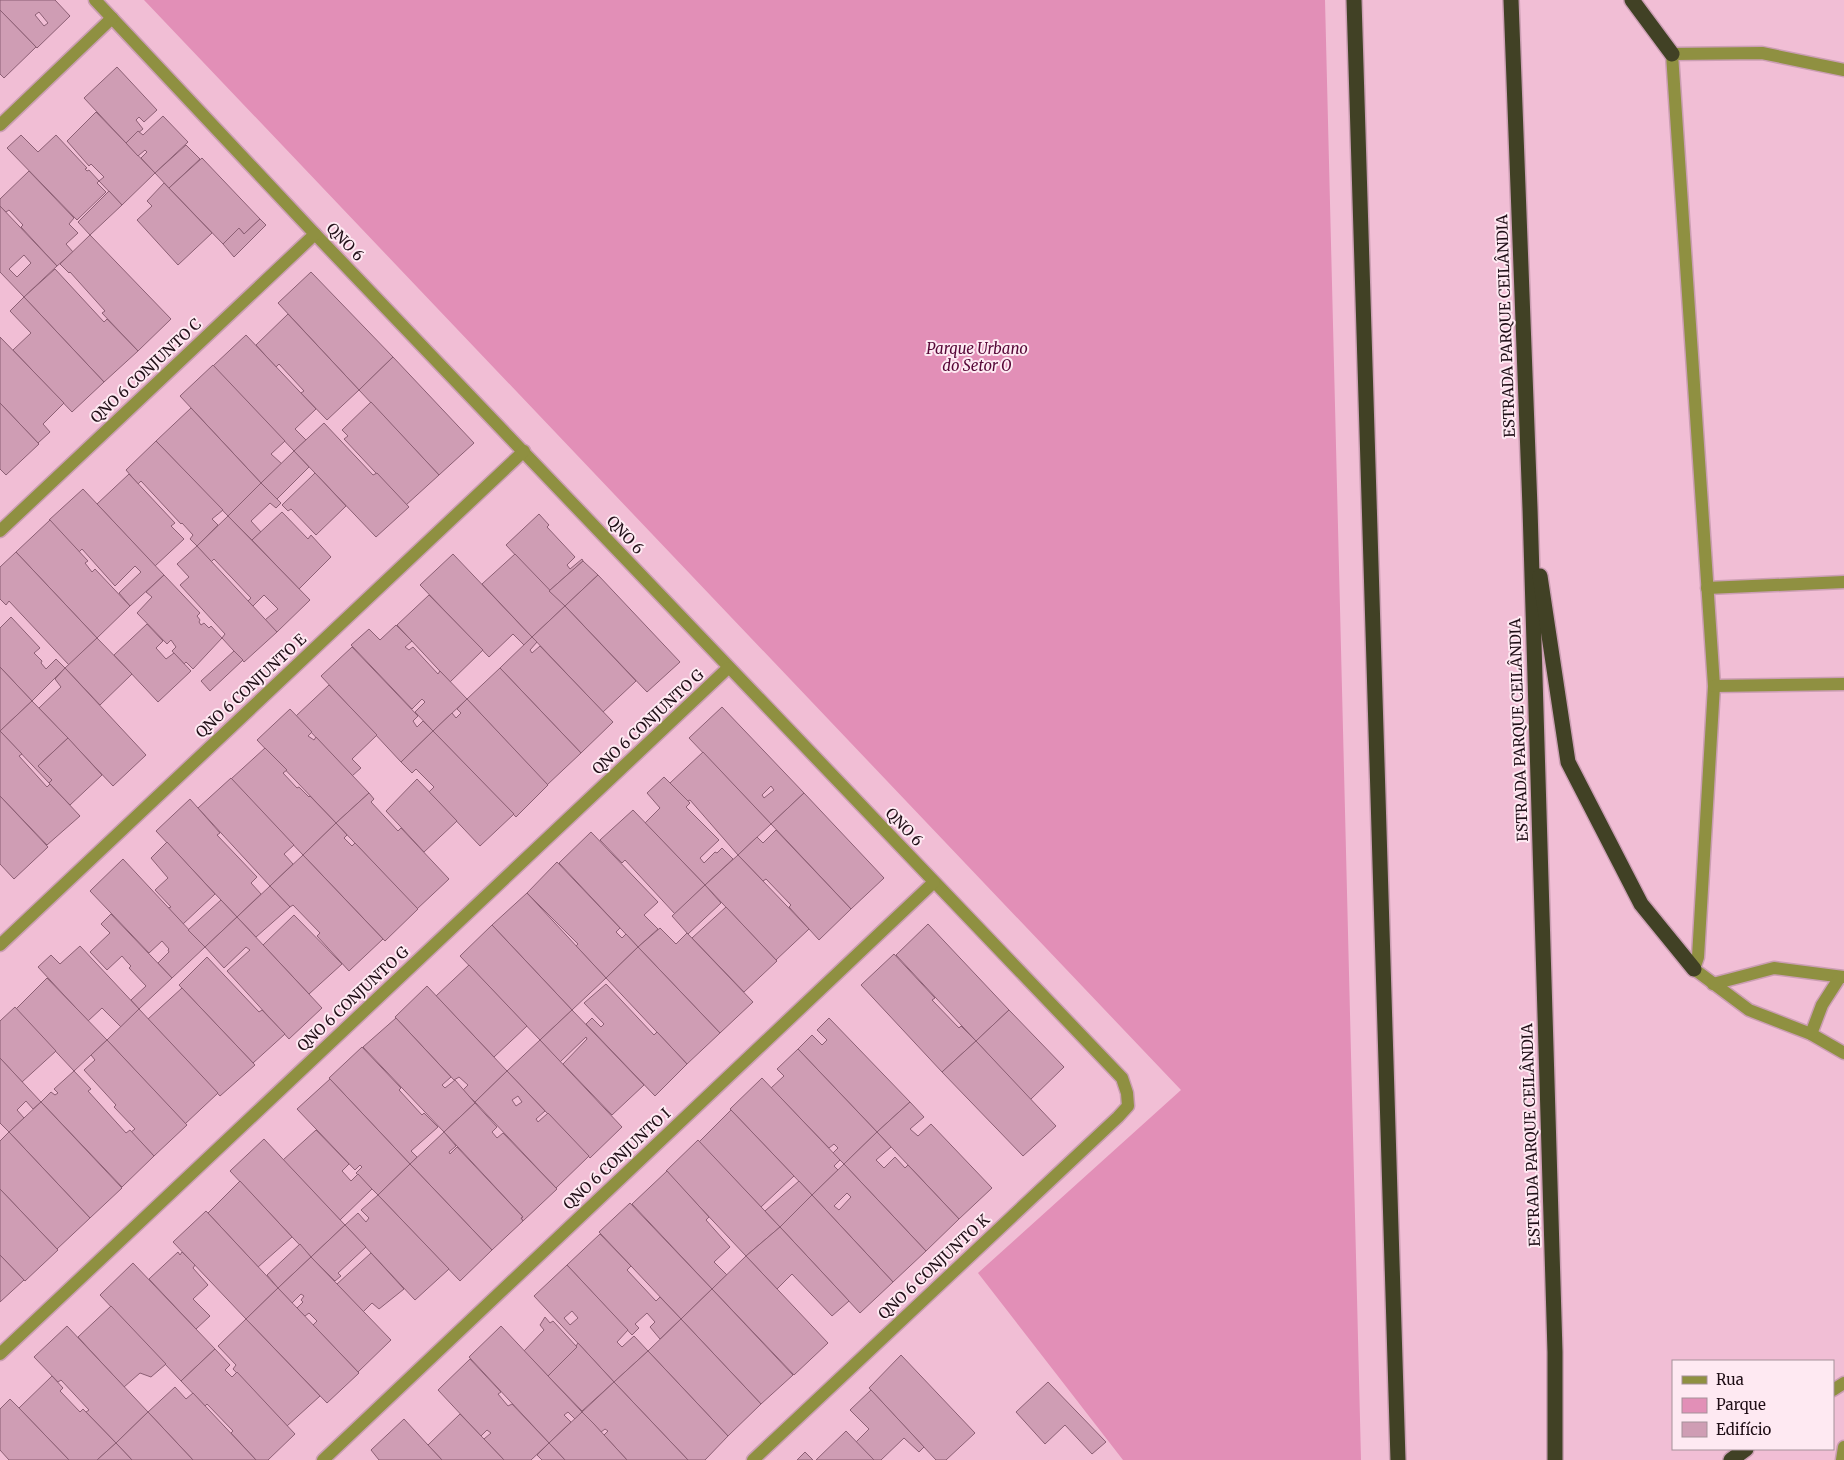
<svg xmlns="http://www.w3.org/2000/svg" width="1844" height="1460" font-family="Merriweather,serif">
<rect width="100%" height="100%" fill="#f1bed5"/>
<path fill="#e28fb7" d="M144,0H1325L1361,1460H1123L978,1273L1181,1090Z"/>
<g fill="#cf9db4" stroke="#8c5f74" fill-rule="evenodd">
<path d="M0,0H55L70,16L37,48L0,10ZM39,12L48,23L44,26L35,15Z"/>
<path d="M0,10L36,47L4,78L0,74Z"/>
<path d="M117,67L157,110L144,122L139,117L136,120L143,129L126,143L84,98Z"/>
<path d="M96,112L155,173L122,205L99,181L104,177L91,164L89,166L67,141Z"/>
<path d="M163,116L188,142L155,173L141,158L147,152L145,150L138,156L126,143L138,131L143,135Z"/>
<path d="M21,135L38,152L56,135L87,168L85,169L87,171L89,170L99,181L97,183L106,192L77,220L7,148Z"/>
<path d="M186,145L200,159L169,188L155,173Z"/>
<path d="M202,158L260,219L244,234L239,228L223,244L169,188Z"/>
<path d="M29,171L74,218L69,224L78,233L66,244L73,252L57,266L21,227L23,225L9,210L6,212L0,206V199Z"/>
<path d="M164,183L212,233L178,265L137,220L152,206L147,201Z"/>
<path d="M109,191L122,205L90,235L78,222Z"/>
<path d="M0,206L57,266L24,297L0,272ZM24,255L31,263L17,277L9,269Z"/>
<path d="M260,219L266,225L234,257L223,244L239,228L244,234Z"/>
<path d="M90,235L171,319L138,351L102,313L105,311L70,272L69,273L60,264Z"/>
<path d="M55,269L104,322L107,319L138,351L104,382L24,297Z"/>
<path d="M311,272L393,357L359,390L278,303Z"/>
<path d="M24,297L104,382L72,412L13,350L31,333L10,311Z"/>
<path d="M288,314L359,390L327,420L301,393L304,391L279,364L276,367L256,345Z"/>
<path d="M246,335L316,409L295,429L306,440L294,451L213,366Z"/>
<path d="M0,337L64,403L43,424L50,432L38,443L0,403Z"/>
<path d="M393,357L474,443L439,475L359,390Z"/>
<path d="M213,365L285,441L271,454L282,464L261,483L180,396Z"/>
<path d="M371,402L439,475L406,505L344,439L348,436L342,430Z"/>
<path d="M0,403L39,444L6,475L0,469Z"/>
<path d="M191,408L261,483L228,516L156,441Z"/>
<path d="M324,423L373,475L377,473L409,507L376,537L294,451Z"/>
<path d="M156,441L223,510L212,519L218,525L197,546L190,539L193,535L182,523L181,524L141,481L138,484L126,470Z"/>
<path d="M294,451L309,467L277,499L261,483Z"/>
<path d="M315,473L346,506L316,535L291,509L288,511L282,505Z"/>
<path d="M129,474L175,523L171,526L184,539L155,566L97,504Z"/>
<path d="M261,483L281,503L276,508L270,503L251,521L261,532L252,540L228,516Z"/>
<path d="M83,489L164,575L130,606L119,593L141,572L135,566L115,586L82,549L79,552L49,520Z"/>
<path d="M282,512L308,539L311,535L331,557L299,589L252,540Z"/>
<path d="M539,514L549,525L547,527L575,557L567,565L570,569L582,559L583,561L549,591L506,545Z"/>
<path d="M228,516L310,600L277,632L265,620L278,609L264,595L253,606L248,601L251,598L214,559L211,562L197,546Z"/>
<path d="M50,520L88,561L85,563L92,572L95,569L130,606L97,638L16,552Z"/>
<path d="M197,546L277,632L244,662L222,638L225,634L180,585L189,577L177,564Z"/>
<path d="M16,552L97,638L69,665L9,601L6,605L0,599V567Z"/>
<path d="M453,554L532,637L524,645L513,634L489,657L422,587L420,585Z"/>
<path d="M515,554L565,606L532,637L482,584Z"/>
<path d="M583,561L598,575L565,606L549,591Z"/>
<path d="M164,575L200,613L197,616L200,620L199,622L201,625L204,623L209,628L211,626L222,638L193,669L186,662L184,664L172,651L176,647L171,640L167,644L137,613L152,597L146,592Z"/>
<path d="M598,575L680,662L647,692L565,606Z"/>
<path d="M429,595L483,650L450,682L397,625Z"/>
<path d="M565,606L636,681L603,712L532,637Z"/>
<path d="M11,617L40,648L34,653L42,661L41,663L46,669L56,659L65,668L32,701L0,667V628Z"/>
<path d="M147,624L163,641L156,648L166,659L174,653L191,671L158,702L114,655Z"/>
<path d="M396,625L412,641L405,647L409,650L413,647L438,674L440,671L467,699L433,731L415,712L425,702L422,699L412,709L351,645L369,629L380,640Z"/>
<path d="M532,637L537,642L530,650L532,653L540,646L613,722L581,753L500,668Z"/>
<path d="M97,638L132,674L100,705L65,668Z"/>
<path d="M352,647L418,716L413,721L417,727L423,721L433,731L401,762L321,676Z"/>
<path d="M234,651L243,660L210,691L201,681Z"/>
<path d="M0,667L32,701L0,731Z"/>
<path d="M65,668L146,755L113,786L39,708L61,687L55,679Z"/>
<path d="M500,668L581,753L547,785L467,699Z"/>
<path d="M329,685L377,735L352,759L361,768L352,776L296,716Z"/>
<path d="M467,699L548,785L516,817L433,731L452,713L456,718L461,713L457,709Z"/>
<path d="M32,701L68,738L38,766L52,780L49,783L0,731Z"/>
<path d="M722,707L804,793L771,824L689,738ZM771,786L774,790L764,798L762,795Z"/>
<path d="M290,709L312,732L308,736L314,740L316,737L369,793L336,823L257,740Z"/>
<path d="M0,731L22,754L19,756L47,787L50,784L80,816L47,845L0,796Z"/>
<path d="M433,731L514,814L480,846L429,792L434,787L416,769L412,773L401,762Z"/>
<path d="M68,738L102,775L70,805L49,783L52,780L38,766Z"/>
<path d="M265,748L287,770L283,773L297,788L299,787L309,797L310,796L336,823L303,855L231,779Z"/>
<path d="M703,752L771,824L738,855L690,800L688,801L670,783Z"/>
<path d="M664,777L690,803L686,807L719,840L700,858L704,863L715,852L717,853L722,848L733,859L705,885L645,823L660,808L647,793Z"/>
<path d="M231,778L294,845L284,854L293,864L270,886L198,808Z"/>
<path d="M417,779L457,821L424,852L386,811Z"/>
<path d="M369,793L374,799L371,802L398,831L401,828L449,879L417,909L336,823Z"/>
<path d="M804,793L884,878L851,909L771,824Z"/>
<path d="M0,796L48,847L14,879L0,864Z"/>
<path d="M190,799L220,833L217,835L257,877L251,883L261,894L237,917L156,831Z"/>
<path d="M633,810L705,885L675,914L625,860L622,863L600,840Z"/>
<path d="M336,823L347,835L344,838L352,846L355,843L418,909L385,941L303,855Z"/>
<path d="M776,830L851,909L819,940L789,907L791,905L766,879L763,881L738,855L757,837L763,843Z"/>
<path d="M591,832L658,902L644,915L658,929L638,947L559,863Z"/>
<path d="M167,842L215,894L183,924L168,908L171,907L155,890L168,878L151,858Z"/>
<path d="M303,855L383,939L349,971L317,936L320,933L293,905L290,907L270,886Z"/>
<path d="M738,855L809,929L776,960L705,885Z"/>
<path d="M123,859L205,947L172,978L158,963L169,952L168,950L169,949L162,941L149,953L90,891Z"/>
<path d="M557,862L620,928L616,932L622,938L626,934L638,947L606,978L576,946L578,944L527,893Z"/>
<path d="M705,885L721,903L688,934L672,916Z"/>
<path d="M270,886L290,907L256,937L237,917Z"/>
<path d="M527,893L606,978L572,1010L492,925Z"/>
<path d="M221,900L237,917L205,947L188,930Z"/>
<path d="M726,907L777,961L744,992L692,938Z"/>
<path d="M111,914L172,978L139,1009L131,1000L146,986L129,968L131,966L128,963L122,956L107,970L90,952L110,933L101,924Z"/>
<path d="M294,915L342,964L309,994L263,945Z"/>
<path d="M237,917L322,1008L289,1039L227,971L250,950L246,947L224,968L205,947Z"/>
<path d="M928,924L1009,1010L976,1041L896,955Z"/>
<path d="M492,925L572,1010L540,1040L460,956Z"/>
<path d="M660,928L676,944L687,933L753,1002L720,1033L638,947Z"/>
<path d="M80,946L139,1009L121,1027L102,1008L88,1021L38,967L51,955L60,964Z"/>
<path d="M638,947L720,1033L687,1064L606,978Z"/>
<path d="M894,954L935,998L932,1000L959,1028L961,1026L976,1041L942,1072L861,985Z"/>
<path d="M207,957L259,1012L262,1010L285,1034L253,1063L179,985Z"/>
<path d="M469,965L527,1026L494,1057L436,996Z"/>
<path d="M47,978L107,1040L74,1071L16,1009Z"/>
<path d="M606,984L654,1035L657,1032L687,1064L655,1096L586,1024L592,1018L601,1027L604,1024L584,1003Z"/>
<path d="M427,986L507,1071L475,1102L463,1090L468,1085L459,1077L454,1080L395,1017Z"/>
<path d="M182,988L255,1065L220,1096L148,1019Z"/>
<path d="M15,1007L56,1051L22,1082L0,1058V1021Z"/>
<path d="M139,1009L218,1093L185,1124L107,1040Z"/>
<path d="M572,1010L644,1085L612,1115L563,1064L587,1039L586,1037L560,1062L540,1040Z"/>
<path d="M1009,1010L1064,1067L1030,1100L976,1041Z"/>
<path d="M396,1018L451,1077L442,1085L445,1088L455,1080L475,1103L444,1132L363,1047Z"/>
<path d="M829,1018L910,1102L877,1132L798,1049L812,1035L822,1045L827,1040L817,1030Z"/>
<path d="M107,1040L187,1125L154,1156L131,1132L135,1129L114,1107L116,1105L84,1070L95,1060L91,1055Z"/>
<path d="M540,1040L622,1127L590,1158L507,1071Z"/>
<path d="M976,1041L1056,1126L1023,1156L942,1072Z"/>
<path d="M362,1047L401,1088L399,1090L422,1115L424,1113L438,1127L411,1151L417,1157L410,1164L329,1078Z"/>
<path d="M798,1049L877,1132L844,1164L833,1153L838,1148L834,1144L829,1148L771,1088L784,1076L777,1069Z"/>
<path d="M0,1058L41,1102L33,1109L26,1101L17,1110L24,1118L9,1132L0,1123Z"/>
<path d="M74,1071L91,1089L88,1091L126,1133L130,1130L154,1156L122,1187L41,1102L51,1092L55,1095L58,1093L54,1089Z"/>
<path d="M507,1071L545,1111L536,1119L538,1122L548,1113L589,1156L556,1188L475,1102ZM518,1096L522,1102L516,1106L512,1100Z"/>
<path d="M762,1078L840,1160L834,1166L838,1170L812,1195L730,1109Z"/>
<path d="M330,1079L410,1164L378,1195L356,1173L362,1167L360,1165L355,1170L297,1109Z"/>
<path d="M41,1102L122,1188L90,1218L9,1132Z"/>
<path d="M910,1102L924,1117L910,1129L918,1136L931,1124L992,1188L959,1219L877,1132Z"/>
<path d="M475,1103L497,1127L492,1132L497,1138L503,1133L557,1189L523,1221L521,1218L523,1217L444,1132Z"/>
<path d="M731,1110L794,1176L761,1207L699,1142Z"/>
<path d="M316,1130L349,1164L342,1171L351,1181L358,1174L372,1189L340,1220L283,1160Z"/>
<path d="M9,1132L90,1218L57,1249L0,1189V1141Z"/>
<path d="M444,1132L456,1146L449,1152L450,1154L457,1147L523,1217L521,1218L523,1221L492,1250L410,1164Z"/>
<path d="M877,1132L891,1147L876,1160L884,1168L895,1157L905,1168L908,1165L959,1219L926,1251L844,1164Z"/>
<path d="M264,1139L345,1225L311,1257L230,1171Z"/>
<path d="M698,1140L780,1227L746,1256L666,1171Z"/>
<path d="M410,1164L492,1250L460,1281L378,1195Z"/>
<path d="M844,1164L926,1251L893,1282L812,1195ZM847,1193L851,1197L839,1210L834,1206Z"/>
<path d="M667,1171L709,1217L706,1220L730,1247L714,1262L727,1275L712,1289L632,1204Z"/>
<path d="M240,1181L292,1237L258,1267L208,1213Z"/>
<path d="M799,1181L812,1195L780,1227L765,1211Z"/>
<path d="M0,1189L58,1250L25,1281L0,1255Z"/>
<path d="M378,1195L449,1269L415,1300L345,1225L358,1213L366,1222L369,1218L361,1210Z"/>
<path d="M812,1195L893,1282L860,1313L780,1227Z"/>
<path d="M630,1203L712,1289L681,1319L599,1232Z"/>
<path d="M206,1211L278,1288L246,1319L173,1242Z"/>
<path d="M345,1225L366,1247L338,1273L341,1276L335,1281L311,1257Z"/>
<path d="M780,1227L849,1301L832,1316L792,1274L777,1289L746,1256Z"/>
<path d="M600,1234L631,1266L627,1270L656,1301L660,1297L681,1319L660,1339L650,1327L655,1322L647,1313L635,1324L639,1328L632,1335L567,1265Z"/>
<path d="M300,1244L311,1257L278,1288L267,1275Z"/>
<path d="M178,1252L180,1255L182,1252L195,1265L193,1268L208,1285L193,1299L210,1316L196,1329L149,1279Z"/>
<path d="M371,1253L404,1289L379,1309L372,1303L363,1312L337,1284Z"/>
<path d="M0,1255L24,1280L0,1302Z"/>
<path d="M746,1256L828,1343L794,1375L712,1289Z"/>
<path d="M311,1257L391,1340L358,1372L313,1325L317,1321L309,1313L305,1316L297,1308L303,1302L301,1300L304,1296L301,1294L292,1303L278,1288Z"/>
<path d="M133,1263L215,1349L181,1381L100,1295Z"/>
<path d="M567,1265L628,1330L617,1342L622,1347L634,1336L648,1351L614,1382L534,1296ZM572,1311L578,1318L570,1325L564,1318Z"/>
<path d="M278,1288L359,1373L327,1403L246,1319Z"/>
<path d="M712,1289L793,1375L761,1404L681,1319Z"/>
<path d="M111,1306L166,1364L151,1377L140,1373L124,1387L78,1337Z"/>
<path d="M545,1317L550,1323L553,1321L577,1347L548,1376L524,1351L544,1330L540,1325Z"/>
<path d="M246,1319L320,1396L287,1426L233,1369L236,1365L218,1346Z"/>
<path d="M681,1319L761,1404L728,1436L648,1351Z"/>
<path d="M67,1326L148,1412L116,1443L86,1412L89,1410L61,1380L58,1382L34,1357Z"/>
<path d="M501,1326L582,1412L575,1419L568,1412L564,1415L571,1422L549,1443L469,1357Z"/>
<path d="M578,1343L614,1382L582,1411L548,1376L577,1347L576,1346Z"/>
<path d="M215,1349L230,1365L225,1370L232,1377L237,1372L295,1434L268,1460H256L231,1433L233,1431L207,1404L205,1406L181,1381Z"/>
<path d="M648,1351L728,1436L705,1460H688L614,1382Z"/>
<path d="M901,1355L975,1433L946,1460H936L869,1388Z"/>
<path d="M470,1359L501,1392L498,1394L508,1406L512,1404L549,1443L531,1460H504L484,1439L491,1433L487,1430L481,1436L438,1390Z"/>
<path d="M52,1376L63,1388L60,1391L80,1412L83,1409L116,1443L97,1460H69L19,1408Z"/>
<path d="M614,1382L688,1460H627L604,1435L608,1431L605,1429L601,1432L582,1412Z"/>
<path d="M1048,1382L1106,1442L1092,1454L1065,1425L1045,1444L1016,1412Z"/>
<path d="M175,1387L186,1399L193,1393L256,1460H193L148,1412Z"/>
<path d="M871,1390L924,1447L919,1452L904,1438L881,1460H874L856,1442L869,1429L850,1410Z"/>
<path d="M10,1399L19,1408L69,1460H9L0,1450V1409Z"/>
<path d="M148,1412L193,1460H132L116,1443Z"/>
<path d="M582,1412L594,1424L627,1460H565L549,1443Z"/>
<path d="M460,1414L484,1439L504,1460H442L428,1445Z"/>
<path d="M404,1419L428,1445L442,1460H379L371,1450Z"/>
<path d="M846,1431L874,1460H816Z"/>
<path d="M116,1443L132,1460H97Z"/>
<path d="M549,1443L565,1460H542L537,1455Z"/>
<path d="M805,1452L813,1460H797Z"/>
</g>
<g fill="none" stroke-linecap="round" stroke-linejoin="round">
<defs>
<g id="minor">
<path d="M95,0L315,234L1122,1078L1127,1093L1128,1106L1118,1117L753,1460"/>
<path d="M1844,70L1762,53L1672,54L1714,686L1698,957L1694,969L1749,1010L1811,1034L1844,1053"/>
<path d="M0,125L112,18"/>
<path d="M0,531L315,234"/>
<path d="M1707,588L1844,582"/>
<path d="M1714,686L1844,684"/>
<path d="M0,945L524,451"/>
<path d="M1713,984L1774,968L1844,977"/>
<path d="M1811,1034L1822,1005L1840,977"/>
<path d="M0,1354L728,668"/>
<path d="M1833,1390L1844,1383"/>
<path d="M323,1460L934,882"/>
<path d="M1842,1460L1844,1447"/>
</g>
<g id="highway">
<path d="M1354,0L1398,1460"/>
<path d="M1511,0L1530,508L1555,1352V1460"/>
<path d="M1632,0L1672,54"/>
<path d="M1540,576L1568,762L1641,904L1694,969"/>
<path d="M1731,1460L1746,1449"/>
</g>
</defs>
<use href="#minor" stroke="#cb9eb3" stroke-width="15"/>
<use href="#highway" stroke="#cb9eb3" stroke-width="18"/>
<use href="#minor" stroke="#8f9041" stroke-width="12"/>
<use href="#highway" stroke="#414125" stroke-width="15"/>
</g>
<g text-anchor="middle" stroke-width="4" stroke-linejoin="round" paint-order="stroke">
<g font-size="15" fill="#1f0e16" stroke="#fee9f2">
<text transform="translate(345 242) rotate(46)" y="5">QNO 6</text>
<text transform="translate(1506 326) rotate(-92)" y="5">ESTRADA PARQUE CEILÂNDIA</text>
<text transform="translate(146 371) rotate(-43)" y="5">QNO 6 CONJUNTO C</text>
<text transform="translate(625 535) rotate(47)" y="5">QNO 6</text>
<text transform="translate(251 686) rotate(-43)" y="5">QNO 6 CONJUNTO E</text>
<text transform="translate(648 722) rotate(-43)" y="5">QNO 6 CONJUNTO G</text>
<text transform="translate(1519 730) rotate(-92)" y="5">ESTRADA PARQUE CEILÂNDIA</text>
<text transform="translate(904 827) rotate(46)" y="5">QNO 6</text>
<text transform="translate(353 999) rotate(-43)" y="5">QNO 6 CONJUNTO G</text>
<text transform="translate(1531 1135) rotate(-92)" y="5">ESTRADA PARQUE CEILÂNDIA</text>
<text transform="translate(617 1159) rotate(-43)" y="5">QNO 6 CONJUNTO I</text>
<text transform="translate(934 1267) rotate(-43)" y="5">QNO 6 CONJUNTO K</text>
</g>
<g font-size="15" font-style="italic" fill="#560737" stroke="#fee9f2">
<text x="977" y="354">Parque Urbano<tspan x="977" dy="17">do Setor O</tspan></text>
</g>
</g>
<rect x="1672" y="1360" width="162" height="90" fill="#fee9f2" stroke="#a5919a"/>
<rect x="1682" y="1376" width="25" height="8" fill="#8f9041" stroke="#a5919a"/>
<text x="1716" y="1385" font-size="15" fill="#1f0e16">Rua</text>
<rect x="1682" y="1398" width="25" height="15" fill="#e28fb7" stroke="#a5919a"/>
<text x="1716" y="1410" font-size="15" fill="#1f0e16">Parque</text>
<rect x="1682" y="1422" width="25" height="15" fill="#cf9db4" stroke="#a5919a"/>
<text x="1716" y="1435" font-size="15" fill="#1f0e16">Edifício</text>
</svg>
